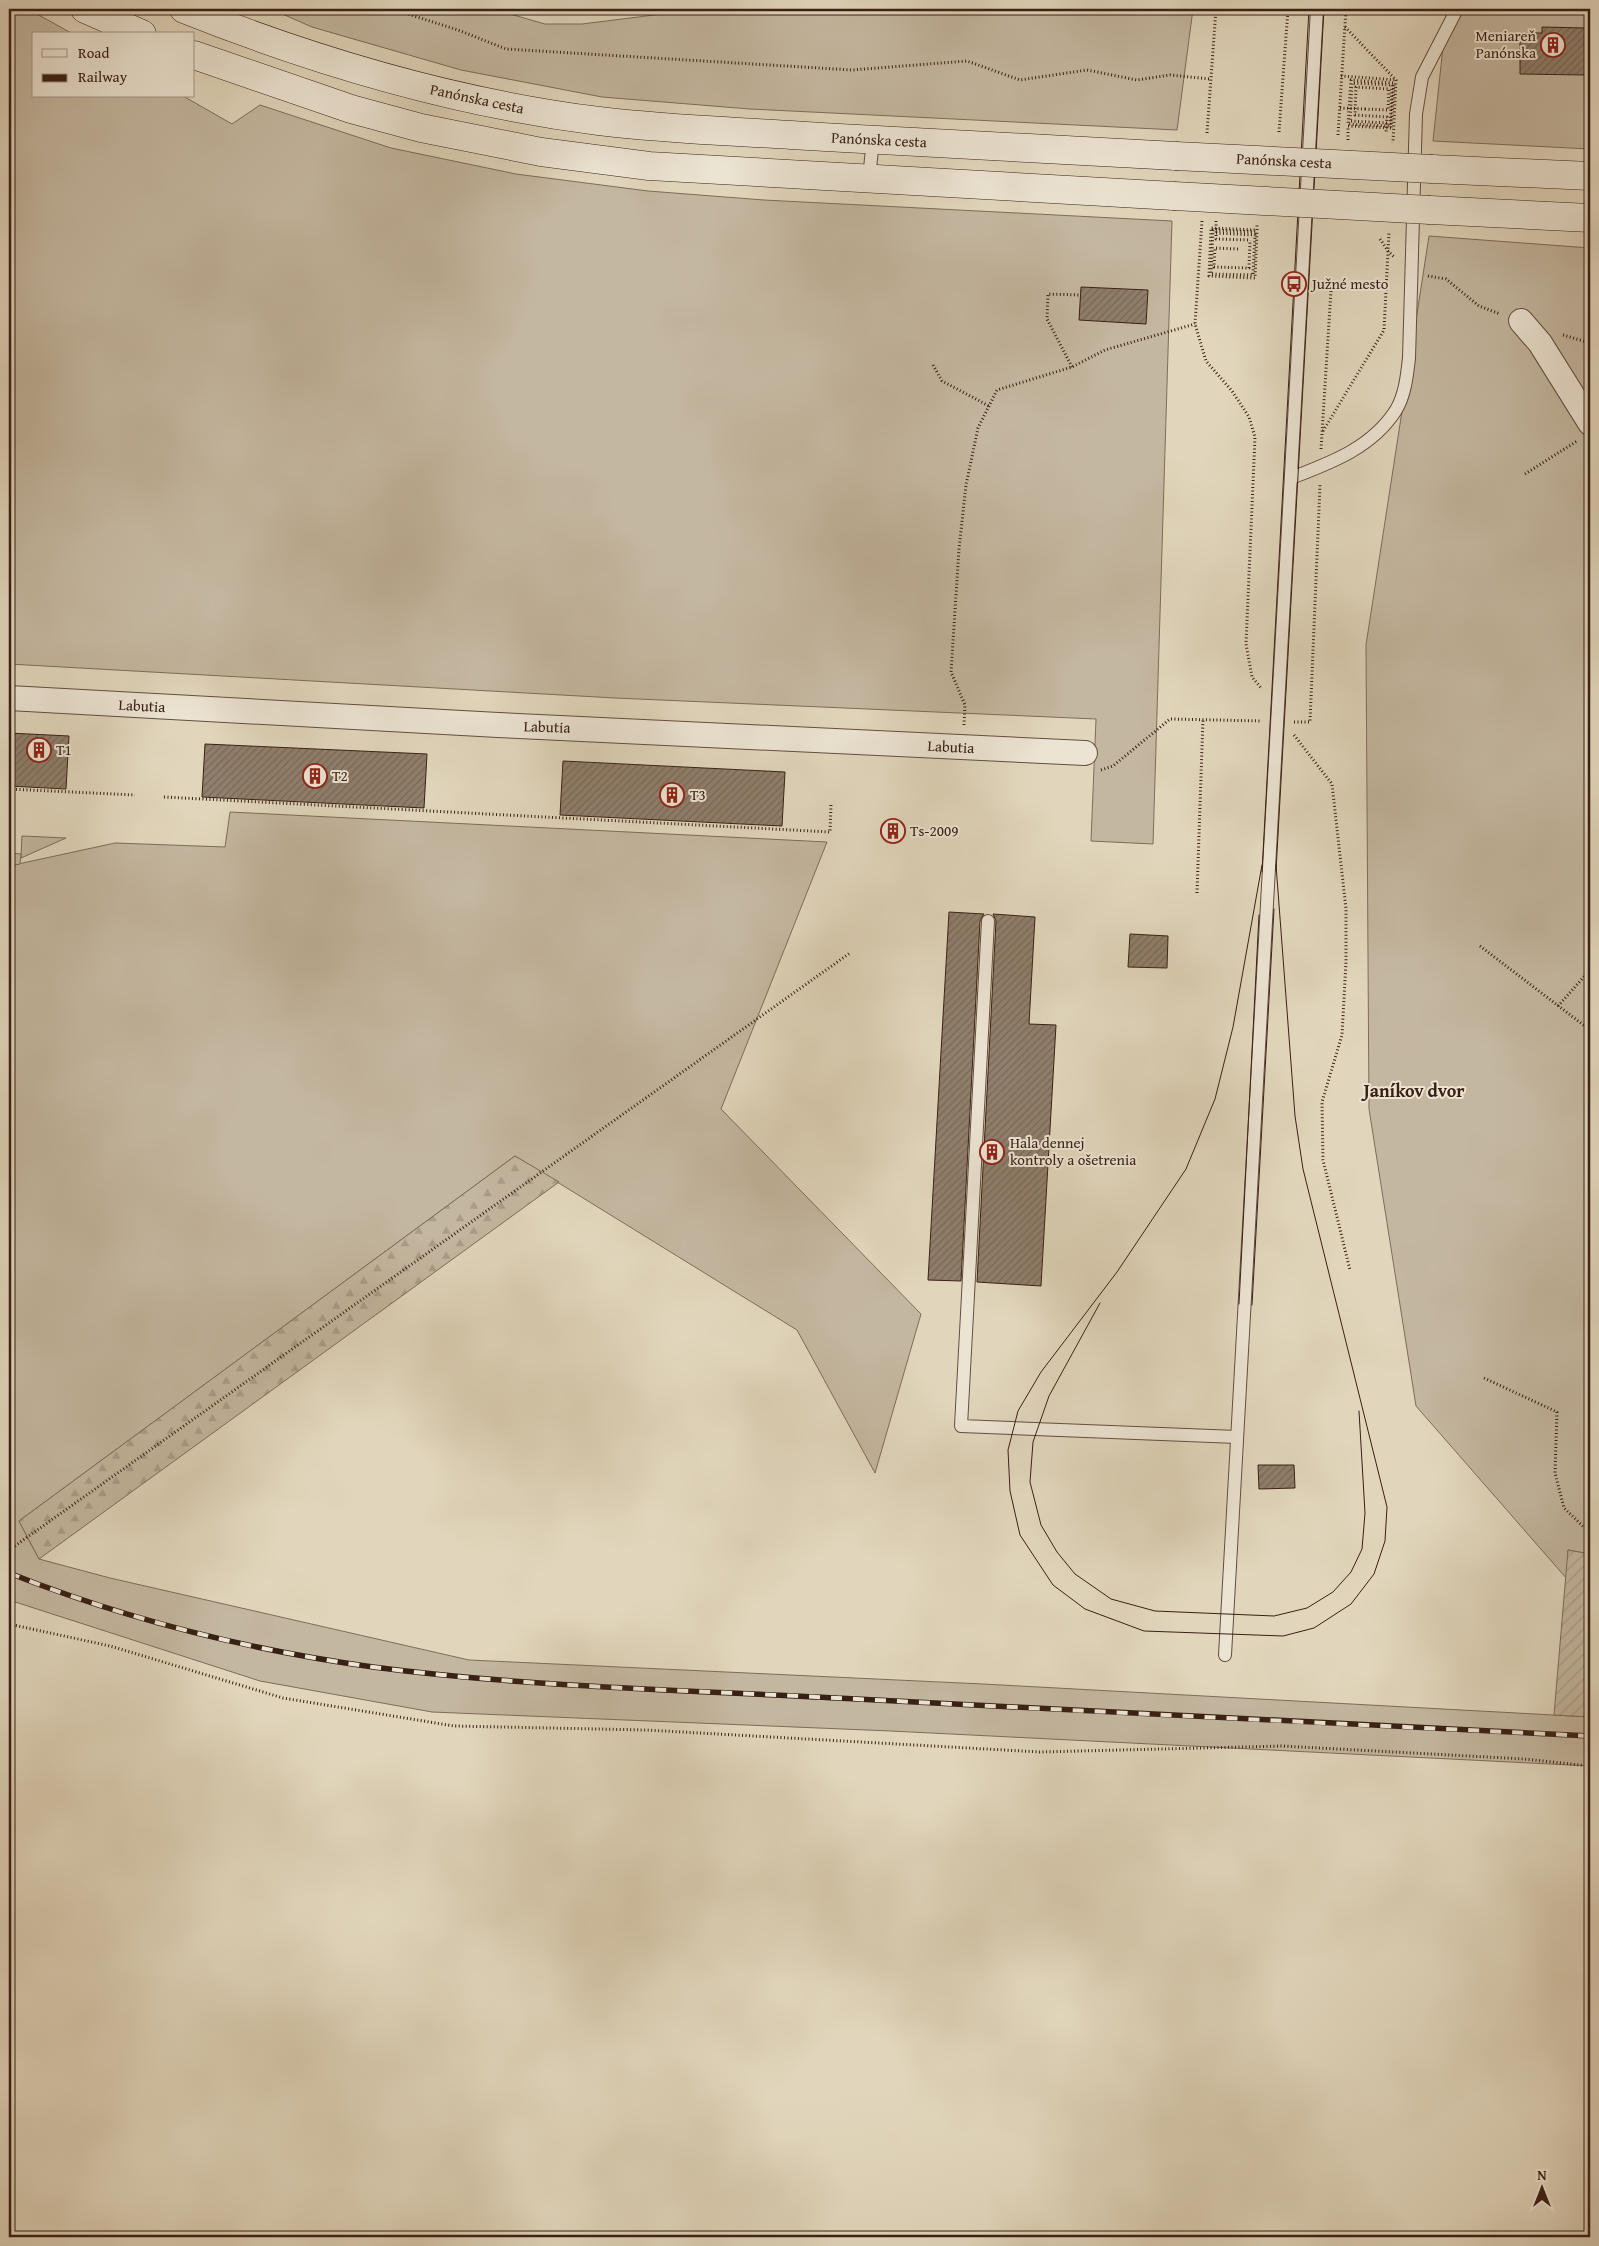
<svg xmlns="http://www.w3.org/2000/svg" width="1599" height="2246" font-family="'Gentium Book Plus',serif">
<defs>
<pattern id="forest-firs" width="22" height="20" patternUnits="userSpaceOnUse" patternTransform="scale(1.25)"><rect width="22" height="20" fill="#c4b7a0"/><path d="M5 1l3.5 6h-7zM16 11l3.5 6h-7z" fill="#a99d89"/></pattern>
<pattern id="park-crowns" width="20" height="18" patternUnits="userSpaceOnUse" patternTransform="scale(1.25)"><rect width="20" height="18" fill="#c4b7a0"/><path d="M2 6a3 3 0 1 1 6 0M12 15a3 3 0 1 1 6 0" fill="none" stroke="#a99d89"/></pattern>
<pattern id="garden-furrows" width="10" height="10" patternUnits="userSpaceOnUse" patternTransform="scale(1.25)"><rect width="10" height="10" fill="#c4b7a0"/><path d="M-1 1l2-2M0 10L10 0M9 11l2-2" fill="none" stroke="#a99d89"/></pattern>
<pattern id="building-hatch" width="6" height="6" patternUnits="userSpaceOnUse" patternTransform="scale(1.25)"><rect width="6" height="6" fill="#907f6c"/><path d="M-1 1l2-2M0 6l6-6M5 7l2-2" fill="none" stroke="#776858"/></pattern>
</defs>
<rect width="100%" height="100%" fill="#e1d6bc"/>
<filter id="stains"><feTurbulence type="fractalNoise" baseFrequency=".004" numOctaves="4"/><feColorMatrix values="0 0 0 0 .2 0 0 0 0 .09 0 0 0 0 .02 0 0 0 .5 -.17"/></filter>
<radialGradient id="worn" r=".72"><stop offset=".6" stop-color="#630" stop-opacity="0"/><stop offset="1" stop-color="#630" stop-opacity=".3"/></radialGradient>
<g fill="#c4b7a0" stroke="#7e6c5a">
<path d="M9,9H28L73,34H34V96H183L232,124L260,105L391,148L516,174L648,191L764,200L1172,221L1153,844L1091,841L1096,719L615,698L9,664Z"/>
<path d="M271,9H503L510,14L545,24H582L702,9H1193L1177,130L750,109L602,97L461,70L312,27Z"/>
<path d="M1447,9H1590V149L1433,141Z"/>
<path d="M1429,236L1590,248V1554L1568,1550L1567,1579L1416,1406L1369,1109L1366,645Z"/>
<path d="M230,812L827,842L721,1109L921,1314L875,1473L797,1330L515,1156L19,1521L39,1559L110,1578L469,1660L983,1684L1590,1717V1766L891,1731L432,1712L260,1681L9,1600V866L115,843L225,847Z"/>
<path d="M22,836L66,838L21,858Z"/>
</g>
<path fill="url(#forest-firs)" stroke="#7e6c5a" d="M515,1156L559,1182L39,1559L19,1521Z"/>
<path fill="url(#park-crowns)" stroke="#7e6c5a" d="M9,853L21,854L20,864L9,866Z"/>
<path fill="url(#garden-furrows)" stroke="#7e6c5a" d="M1568,1550L1590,1554V1717L1554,1715Z"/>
<g fill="url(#building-hatch)" stroke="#392015">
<path d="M1542,27L1586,28L1585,75L1520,74V33H1542Z"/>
<path d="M1081,287L1148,290L1146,324L1079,320Z"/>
<path d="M9,733L69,736L66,789L9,786Z"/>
<path d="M205,744L427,754L424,808L202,797Z"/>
<path d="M563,761L785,772L782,826L560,815Z"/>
<path d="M949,912L984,914L980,921L961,1281L928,1280Z"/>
<path d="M993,914L1035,917L1029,1024L1056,1025L1041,1286L977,1282L996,921Z"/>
<path d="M1130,934L1168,936L1167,968L1128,967Z"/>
<path d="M1258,1465H1294L1295,1488L1259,1489Z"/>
</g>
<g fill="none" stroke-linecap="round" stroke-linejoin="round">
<defs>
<g id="lane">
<path d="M869,178L873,140"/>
<path d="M1291,478C1330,463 1372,448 1396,410C1405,395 1407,376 1409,358L1416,114L1422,77L1457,9"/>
<path d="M988,921L961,1426L1237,1437"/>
<path d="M1225,1655L1317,9"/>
</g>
<g id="street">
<path d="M1521,321L1540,343L1590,423"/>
<path d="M9,698L498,725L1085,753"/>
</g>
<g id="secondary">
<path d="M85,9L142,34"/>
<path d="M184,9C317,62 456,103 599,121C663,129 727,131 791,135C919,143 1047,149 1176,156"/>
<path d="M194,55L351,109L421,128L541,152L649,166L1174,196"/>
<path d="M1432,169L1590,176"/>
<path d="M1430,210L1590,218"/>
</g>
</defs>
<use href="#lane" stroke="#634e3f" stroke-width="14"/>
<use href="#street" stroke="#634e3f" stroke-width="26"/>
<use href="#secondary" stroke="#392015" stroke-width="29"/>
<g stroke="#392015" stroke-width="3" stroke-dasharray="1 2.5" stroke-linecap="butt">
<path d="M392,9L458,30L506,49L852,70L967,61L1020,80L1087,70L1137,80L1170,75L1210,79"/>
<path d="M1345,27L1396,80L1393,143"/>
<path d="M1341,76L1396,80"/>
<path d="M1340,108L1365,109"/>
<path d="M1279,132L1288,9"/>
<path d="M1207,133L1216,9"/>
<path d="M1338,135L1346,9"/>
<path d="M1348,140V126L1391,128"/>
<path d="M1202,221L1195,324L1206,361L1232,391L1249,417L1255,437L1246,644L1252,677L1262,689"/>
<path d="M1216,233L1255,235L1253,275L1211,274L1213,230L1257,232L1255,278L1209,276L1211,228L1257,230V225"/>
<path d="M1380,239L1388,251L1395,258"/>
<path d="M1238,249L1215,248L1214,267L1249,268L1250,240"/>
<path d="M1428,276L1446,279L1479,306L1500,314"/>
<path d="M1563,335L1590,343"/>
<path d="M933,365L942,381L989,406"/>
<path d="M1072,367L1047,319L1048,294L1080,295"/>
<path d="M1323,431L1384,330L1389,232"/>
<path d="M1321,449L1331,290"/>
<path d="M1525,474L1577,441"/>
<path d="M1294,722H1310L1320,485"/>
<path d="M964,725L965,705L951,672L959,549L966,485L978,428L997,390L1072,367L1105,350L1195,324"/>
<path d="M1294,735L1332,784L1346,909V962L1342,1035L1322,1102L1323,1160L1350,1270"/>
<path d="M1101,770L1113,766L1170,719L1262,721"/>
<path d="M9,789L135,795"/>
<path d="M164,797L830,832L831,804"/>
<path d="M1197,893L1203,719"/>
<path d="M1480,946L1590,1030"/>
<path d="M1558,1006L1590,970"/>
<path d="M1484,1378L1557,1412L1555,1473L1564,1508L1590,1533"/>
<path d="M12,1548L850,953"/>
<path d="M9,1624L110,1646L283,1698L454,1726L646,1730L1040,1752L1282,1746L1524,1759L1590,1766"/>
</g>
<use href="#lane" stroke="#ece4d3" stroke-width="12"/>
<use href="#street" stroke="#ece4d3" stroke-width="24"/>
<use href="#secondary" stroke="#ece4d3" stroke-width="28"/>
<g stroke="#392015" stroke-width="1">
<path d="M1262,865L1233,1027L1215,1099L1186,1169L1117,1272L1041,1372L1018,1411L1008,1450L1010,1491L1020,1535L1053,1585L1085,1609L1144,1631L1283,1636L1314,1628L1351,1604L1374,1574L1385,1541L1387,1507L1303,1169L1295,1116L1276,865"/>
<path d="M1276,871L1324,9"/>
<path d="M1262,872L1309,9"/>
<path d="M1100,1303L1049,1396L1033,1442L1030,1482L1041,1525L1057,1552L1075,1574L1111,1599L1155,1611L1274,1616L1307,1608L1333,1592L1351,1572L1362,1549L1365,1513L1359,1411"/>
<path d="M1239,1304L1259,915"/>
<path d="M1252,1305L1274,909"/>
</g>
<defs>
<path id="rail" d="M9,1573C125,1619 249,1650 373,1667C527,1687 683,1690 837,1698C1088,1711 1339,1724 1590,1736"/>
</defs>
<use href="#rail" stroke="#392015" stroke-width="5.5"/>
<use href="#rail" stroke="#ece4d3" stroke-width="4" stroke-dasharray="11" stroke-linecap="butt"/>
<defs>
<g id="secondary-bridge">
<path d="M1176,156L1432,169"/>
<path d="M1174,196L1430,210"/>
</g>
</defs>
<use href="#secondary-bridge" stroke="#392015" stroke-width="29" stroke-linecap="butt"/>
<g stroke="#392015" stroke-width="3" stroke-dasharray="1 2.5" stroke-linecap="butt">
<path d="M1365,109L1388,110L1389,89L1356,87L1355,115L1387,117L1386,132"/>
<path d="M1387,123L1350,121L1352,83L1392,85L1390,126L1348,124L1351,80L1394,83L1391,128"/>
<path d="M1216,221V239L1250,240"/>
</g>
<use href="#secondary-bridge" stroke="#ece4d3" stroke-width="28"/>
</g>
<defs>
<symbol id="building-ring" viewBox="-11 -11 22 22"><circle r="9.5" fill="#ece4d3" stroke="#8f2418" stroke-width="1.5"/><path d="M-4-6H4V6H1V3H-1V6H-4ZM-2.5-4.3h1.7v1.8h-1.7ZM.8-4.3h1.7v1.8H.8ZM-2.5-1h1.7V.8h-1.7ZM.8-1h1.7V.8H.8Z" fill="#8f2418"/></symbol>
<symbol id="bus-ring" viewBox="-11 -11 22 22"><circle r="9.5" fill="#ece4d3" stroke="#8f2418" stroke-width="1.5"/><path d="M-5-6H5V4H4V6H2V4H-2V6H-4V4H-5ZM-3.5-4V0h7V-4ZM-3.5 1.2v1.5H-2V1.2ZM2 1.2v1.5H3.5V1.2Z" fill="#8f2418"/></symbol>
</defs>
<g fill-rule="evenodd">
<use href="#building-ring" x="1539" y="31" width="28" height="28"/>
<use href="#bus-ring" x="1280" y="270" width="28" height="28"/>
<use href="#building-ring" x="25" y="736" width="28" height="28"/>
<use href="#building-ring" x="301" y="762" width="28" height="28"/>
<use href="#building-ring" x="658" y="781" width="28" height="28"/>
<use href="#building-ring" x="879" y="817" width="28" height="28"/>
<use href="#building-ring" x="978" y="1138" width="28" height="28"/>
</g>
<g text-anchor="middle" stroke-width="4" stroke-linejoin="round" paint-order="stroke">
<g font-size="15" fill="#392015" stroke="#ece4d3" text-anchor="start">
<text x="1536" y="41" text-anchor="end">Meniareň<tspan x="1536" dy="17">Panónska</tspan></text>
<text x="1312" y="289">Južné mesto</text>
<text x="56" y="755">T1</text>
<text x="332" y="781">T2</text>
<text x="690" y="800">T3</text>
<text x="910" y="836">Ts-2009</text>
<text x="1010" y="1148">Hala dennej<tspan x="1010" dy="17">kontroly a ošetrenia</tspan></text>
</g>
<g font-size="15" fill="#392015" stroke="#ece4d3">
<text transform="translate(477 99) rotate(12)" y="5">Panónska cesta</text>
<text transform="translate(879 140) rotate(3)" y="5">Panónska cesta</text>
<text transform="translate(1284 161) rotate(3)" y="5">Panónska cesta</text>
<text transform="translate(142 706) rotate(3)" y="5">Labutia</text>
<text transform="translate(547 727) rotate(2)" y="5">Labutia</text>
<text transform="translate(951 747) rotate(3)" y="5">Labutia</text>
</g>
<g font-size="18" font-weight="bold" fill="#392015" stroke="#ece4d3">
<text x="1414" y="1097">Janíkov dvor</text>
</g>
</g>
<rect width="1599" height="2246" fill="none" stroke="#e1d6bc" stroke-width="30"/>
<rect x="10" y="10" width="1579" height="2226" fill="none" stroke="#392015" stroke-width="2.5"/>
<rect x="15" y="15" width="1569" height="2216" fill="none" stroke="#392015"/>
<rect x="32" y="32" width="162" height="65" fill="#ece4d3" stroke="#a49687"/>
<rect x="42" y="49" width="25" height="8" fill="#ece4d3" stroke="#a49687"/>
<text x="78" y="58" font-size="15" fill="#392015">Road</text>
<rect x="42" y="74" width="25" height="8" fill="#392015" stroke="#a49687"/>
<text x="78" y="82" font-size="15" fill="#392015">Railway</text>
<g transform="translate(1542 2188)" stroke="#ece4d3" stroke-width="4" paint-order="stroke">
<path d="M0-4L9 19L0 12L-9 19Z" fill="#392015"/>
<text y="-8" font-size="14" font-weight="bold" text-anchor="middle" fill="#392015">N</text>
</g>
<rect width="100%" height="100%" filter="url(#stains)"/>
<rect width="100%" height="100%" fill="url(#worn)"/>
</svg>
